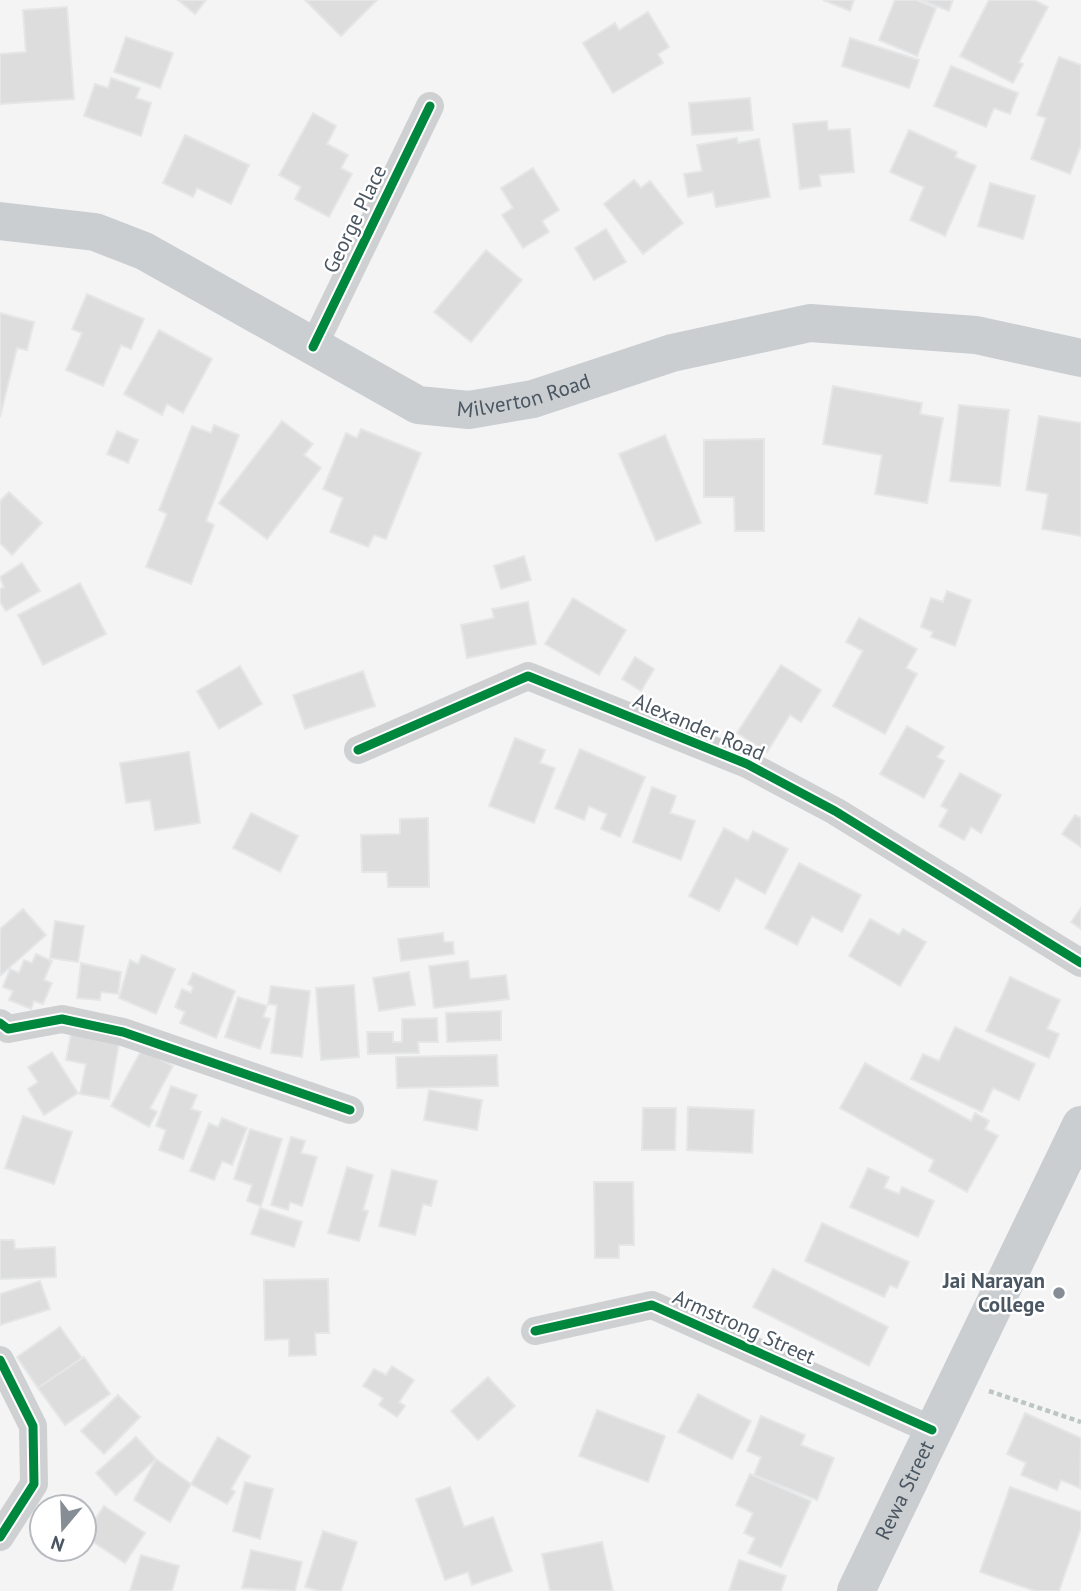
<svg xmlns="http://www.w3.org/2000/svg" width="1081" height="1591" font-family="'PT Sans',sans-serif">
<rect width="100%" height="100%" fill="#f4f4f4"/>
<g fill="#ddddde" stroke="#e5e6e7" stroke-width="2">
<path d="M178,0H206L195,14Z"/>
<path d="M305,0H377L341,36Z"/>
<path d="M823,0H854L850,11Z"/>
<path d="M895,0H916L936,8L917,56L879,40Z"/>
<path d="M921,0H953L949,11Z"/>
<path d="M989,0H1034L1048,7L1019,62L1023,64L1013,83L960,56Z"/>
<path d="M67,7L74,99L0,104V54L26,52L23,10Z"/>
<path d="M648,12L669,47L658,54L663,63L613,93L583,43L615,23L619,30Z"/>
<path d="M126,37L173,53L160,88L114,72Z"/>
<path d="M850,38L919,60L909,88L842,66Z"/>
<path d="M1059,57L1081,65V145L1070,174L1031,159L1046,118L1037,115Z"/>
<path d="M951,66L1018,93L1010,114L994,108L986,127L934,106Z"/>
<path d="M111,78L140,88L136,98L151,103L141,136L84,116L95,84L108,88Z"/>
<path d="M750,98L753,130L692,135L689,103Z"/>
<path d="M313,113L336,126L327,144L348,155L341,168L352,174L329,217L295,199L301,187L279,175Z"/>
<path d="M827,121L828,130L850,129L854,172L819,175L821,186L800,189L793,124Z"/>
<path d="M909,130L957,152L955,157L976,166L945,236L910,220L924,187L890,172Z"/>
<path d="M185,135L249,165L231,204L197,188L193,197L163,183Z"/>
<path d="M737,138L738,143L759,139L770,197L716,207L713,192L688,197L684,174L702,171L697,145Z"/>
<path d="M533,168L559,210L542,221L549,232L523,248L502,215L513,208L501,188Z"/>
<path d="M634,180L641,188L650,181L683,223L643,254L604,204Z"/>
<path d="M990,183L1035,196L1023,239L978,226Z"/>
<path d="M606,229L626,262L594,280L575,248Z"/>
<path d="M486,250L522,280L471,342L434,312Z"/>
<path d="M87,294L144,319L131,349L121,345L103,386L66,370L82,333L72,329Z"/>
<path d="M0,313L34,322L27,350L17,348L0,417Z"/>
<path d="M159,330L212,359L183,413L167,404L162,415L124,394Z"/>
<path d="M833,386L922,403L920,414L943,418L927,503L875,494L882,455L823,444Z"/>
<path d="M959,405L1009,410L1000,486L950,481Z"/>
<path d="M1039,416L1081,423V536L1042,529L1048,494L1026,490Z"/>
<path d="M282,421L313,444L304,455L321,468L267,539L219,503Z"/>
<path d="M214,425L239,435L206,521L214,525L191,584L146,567L167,514L159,510L192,426L211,433Z"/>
<path d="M361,429L421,453L386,539L374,535L368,547L330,532L343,498L323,489L346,433L357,438Z"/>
<path d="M117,431L138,440L128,463L107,454Z"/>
<path d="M665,435L701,523L656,541L619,454Z"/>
<path d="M764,439V531H735L734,497H704V440Z"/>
<path d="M9,492L42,523L12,555L0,543V501Z"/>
<path d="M524,556L531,580L501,589L494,566Z"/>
<path d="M22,563L40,591L6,611L0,602V589L4,587L0,577Z"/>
<path d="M80,583L106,634L43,665L18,615Z"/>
<path d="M947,591L971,600L955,646L931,637L933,632L921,627L931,598L943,602Z"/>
<path d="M573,598L626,630L599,675L545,644Z"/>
<path d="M528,602L536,644L467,658L461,625L494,618L492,609Z"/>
<path d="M859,618L917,649L906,668L917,674L885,734L833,706L863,651L846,642Z"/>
<path d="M635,657L654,669L641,691L622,679Z"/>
<path d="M781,665L821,690L801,722L790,715L767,752L737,733Z"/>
<path d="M240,666L262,704L219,729L197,691Z"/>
<path d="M363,671L375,706L305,729L293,695Z"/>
<path d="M907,726L944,747L937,757L944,761L924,798L880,774Z"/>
<path d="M515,738L545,750L540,763L555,768L534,823L489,806Z"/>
<path d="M580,749L645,777L620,837L601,829L607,814L589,806L584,820L555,808Z"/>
<path d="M189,752L200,823L155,830L150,800L126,803L120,763Z"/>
<path d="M960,773L1001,795L981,833L971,827L964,840L939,826L948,810L941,806Z"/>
<path d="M652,787L676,796L670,813L695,821L681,860L633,842Z"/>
<path d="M251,813L298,836L280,872L233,848Z"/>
<path d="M1075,815L1081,818V847L1062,834Z"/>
<path d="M428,818L429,887H388L387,872H362L361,835L400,834V819Z"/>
<path d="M724,828L748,841L753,831L788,849L765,894L736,878L719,911L689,896Z"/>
<path d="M799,863L861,895L842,932L812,916L797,945L765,928Z"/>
<path d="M1081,908V929L1071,922Z"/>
<path d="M23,909L46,935L0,976V929Z"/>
<path d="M870,919L899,935L903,929L926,942L900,986L849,956Z"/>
<path d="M55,921L84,926L78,962L50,958Z"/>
<path d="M443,933L444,942H453L454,954L401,961L398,939Z"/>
<path d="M36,954L52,961L44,980L52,983L43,1004L34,1001L31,1009L9,1000L13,991L3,987L10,969L19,973L24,960L32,963Z"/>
<path d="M142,955L175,969L156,1014L119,998L130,960L138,964Z"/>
<path d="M468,961L470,979L506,975L509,999L434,1008L429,966Z"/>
<path d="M81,963L121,972L118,994L101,992L100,1000L77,998Z"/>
<path d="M409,972L415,1005L379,1011L373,978Z"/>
<path d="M193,973L235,991L216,1038L180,1023L185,1012L175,1007L182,989L191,993L193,987L188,984Z"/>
<path d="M1010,977L1060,1000L1047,1029L1059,1034L1049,1058L986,1031Z"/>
<path d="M354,985L359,1057L321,1060L316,988Z"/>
<path d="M271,986L310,991L302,1057L271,1053L277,1005L268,1004Z"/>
<path d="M238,997L267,1006L263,1017L270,1019L260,1049L225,1037Z"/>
<path d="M501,1011V1040L447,1042L446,1013Z"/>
<path d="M437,1018L438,1042H418L419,1053L368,1054L367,1032H393V1042H402V1019Z"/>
<path d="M955,1027L1035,1064L1019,1100L993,1088L982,1112L911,1079L923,1054L939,1061Z"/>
<path d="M72,1029L120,1038L109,1099L80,1094L86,1064L66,1060Z"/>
<path d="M142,1049L173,1066L150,1108L157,1112L149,1127L111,1106Z"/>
<path d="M52,1052L78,1093L44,1115L28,1089L38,1082L28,1067Z"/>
<path d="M497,1055L498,1086L397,1088L396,1057Z"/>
<path d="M865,1063L971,1121L975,1113L989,1121L985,1129L998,1136L967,1192L929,1171L934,1160L840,1108Z"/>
<path d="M171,1086L197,1095L191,1109L201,1112L183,1159L159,1150L166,1130L156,1126Z"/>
<path d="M429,1090L482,1100L477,1130L424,1120Z"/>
<path d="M688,1107L754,1110L752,1153L687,1150Z"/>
<path d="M643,1108H676L675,1150H642Z"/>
<path d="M23,1116L72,1132L54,1184L5,1168Z"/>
<path d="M222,1118L247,1128L232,1165L222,1161L214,1180L190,1171L209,1123L218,1127Z"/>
<path d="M250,1129L282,1139L261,1206L247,1201L252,1185L234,1179Z"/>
<path d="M291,1137L305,1141L301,1153L317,1157L302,1206L290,1202L288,1210L271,1205Z"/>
<path d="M347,1167L373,1175L363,1210L368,1211L359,1241L328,1233Z"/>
<path d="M868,1168L889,1177L884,1188L899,1194L902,1187L934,1201L918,1237L850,1207Z"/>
<path d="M392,1170L437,1181L431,1206L423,1204L415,1235L379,1226Z"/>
<path d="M594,1182H633L634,1245H619V1258H595Z"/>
<path d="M260,1208L302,1222L294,1247L251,1234Z"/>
<path d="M822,1223L909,1262L897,1288L890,1285L884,1297L805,1261Z"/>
<path d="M0,1240H14L15,1249L55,1247L56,1277L0,1279Z"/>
<path d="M773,1269L888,1327L869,1366L753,1307Z"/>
<path d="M328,1279L329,1333H315L316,1355L289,1356V1339L265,1340L264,1280Z"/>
<path d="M40,1281L50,1309L0,1325V1294Z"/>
<path d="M60,1327L82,1358L38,1388L17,1357Z"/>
<path d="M84,1357L110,1394L65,1425L38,1388Z"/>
<path d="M392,1366L414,1380L399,1402L405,1406L397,1417L379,1405L383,1398L363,1386L374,1369L386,1375Z"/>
<path d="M488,1377L515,1406L478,1440L451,1411Z"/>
<path d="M698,1394L751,1421L732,1459L678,1432Z"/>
<path d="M118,1395L140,1417L104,1454L81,1431Z"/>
<path d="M597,1410L665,1436L648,1482L579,1456Z"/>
<path d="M1025,1413L1081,1438L1080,1488L1061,1480L1057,1490L1021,1475L1026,1463L1007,1454Z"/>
<path d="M761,1416L805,1435L801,1445L834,1458L817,1500L754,1475L761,1457L747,1451Z"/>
<path d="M136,1437L156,1459L116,1495L96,1473Z"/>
<path d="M218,1437L250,1456L231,1489L235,1492L227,1504L191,1484Z"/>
<path d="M156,1459L191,1484L170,1522L134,1500Z"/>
<path d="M750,1474L811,1501L781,1567L748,1553L755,1538L744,1533L753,1513L736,1505Z"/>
<path d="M245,1482L273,1489L260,1539L233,1531Z"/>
<path d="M450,1487L464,1527L493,1517L512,1571L472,1585L468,1572L445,1580L416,1499Z"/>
<path d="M1010,1487L1081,1512V1528L1059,1591H1035L980,1572Z"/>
<path d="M104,1506L145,1533L125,1563L84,1536Z"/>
<path d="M323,1531L357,1542L341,1591H319L305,1587Z"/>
<path d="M602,1542L613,1591H550L542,1554Z"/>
<path d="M251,1550L302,1562L295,1591L242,1588Z"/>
<path d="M141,1555L179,1566L172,1591H130Z"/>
<path d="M739,1560L786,1576L781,1591H729Z"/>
</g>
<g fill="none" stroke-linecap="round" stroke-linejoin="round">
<path stroke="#bcc7c4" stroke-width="4.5" stroke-dasharray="5 3.5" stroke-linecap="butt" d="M989,1391L1081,1422"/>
<g stroke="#ced0d2" stroke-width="28">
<path d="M313,347L430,106"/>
<path d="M358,750L528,676L747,764L835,811L1081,963"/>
<path d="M0,1023L8,1029L62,1019L123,1032L350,1110"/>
<path d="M535,1331L652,1305L932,1430"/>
<path d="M0,1360L33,1426L34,1484L0,1537"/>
</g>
<g stroke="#caced1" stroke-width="38">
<path id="s1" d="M0,221L95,232L144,251L418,405L469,410L533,399L672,353L810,323L976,335L1081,358"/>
<path id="s2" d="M856,1591L1081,1125"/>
</g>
<defs>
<g id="cycleway">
<path d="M313,347L430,106"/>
<path d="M358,750L528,676L747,764L835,811L1081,963"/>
<path d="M0,1023L8,1029L62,1019L123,1032L350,1110"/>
<path d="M535,1331L652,1305L932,1430"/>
<path d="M0,1360L33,1426L34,1484L0,1537"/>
</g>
</defs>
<use href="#cycleway" stroke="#fff" stroke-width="13"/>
<use href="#cycleway" stroke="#00873e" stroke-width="9"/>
</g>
<circle fill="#868d94" stroke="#fff" stroke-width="2.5" cx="1059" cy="1293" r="7"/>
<g text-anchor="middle" stroke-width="5" stroke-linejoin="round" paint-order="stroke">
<g font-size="21" fill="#4a5661" stroke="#fff">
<text transform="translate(355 219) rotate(-64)" y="7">George Place</text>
<text dy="7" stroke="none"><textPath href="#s1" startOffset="570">Milverton Road</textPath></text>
<text transform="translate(699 727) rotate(23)" y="7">Alexander Road</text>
<text transform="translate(744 1327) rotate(24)" y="7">Armstrong Street</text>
<text dy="7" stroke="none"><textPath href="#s2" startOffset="112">Rewa Street</textPath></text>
</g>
<g font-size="21" font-weight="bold" fill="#4a5661" stroke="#fff" text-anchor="end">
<text x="1045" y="1288">Jai Narayan<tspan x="1045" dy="24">College</tspan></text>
</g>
</g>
<g transform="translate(63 1528) rotate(199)"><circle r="33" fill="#ffffff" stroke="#b7bbc0" stroke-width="2"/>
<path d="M0-5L12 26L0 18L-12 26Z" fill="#868d94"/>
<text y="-10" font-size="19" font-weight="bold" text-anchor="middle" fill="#4a5661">N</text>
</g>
</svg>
